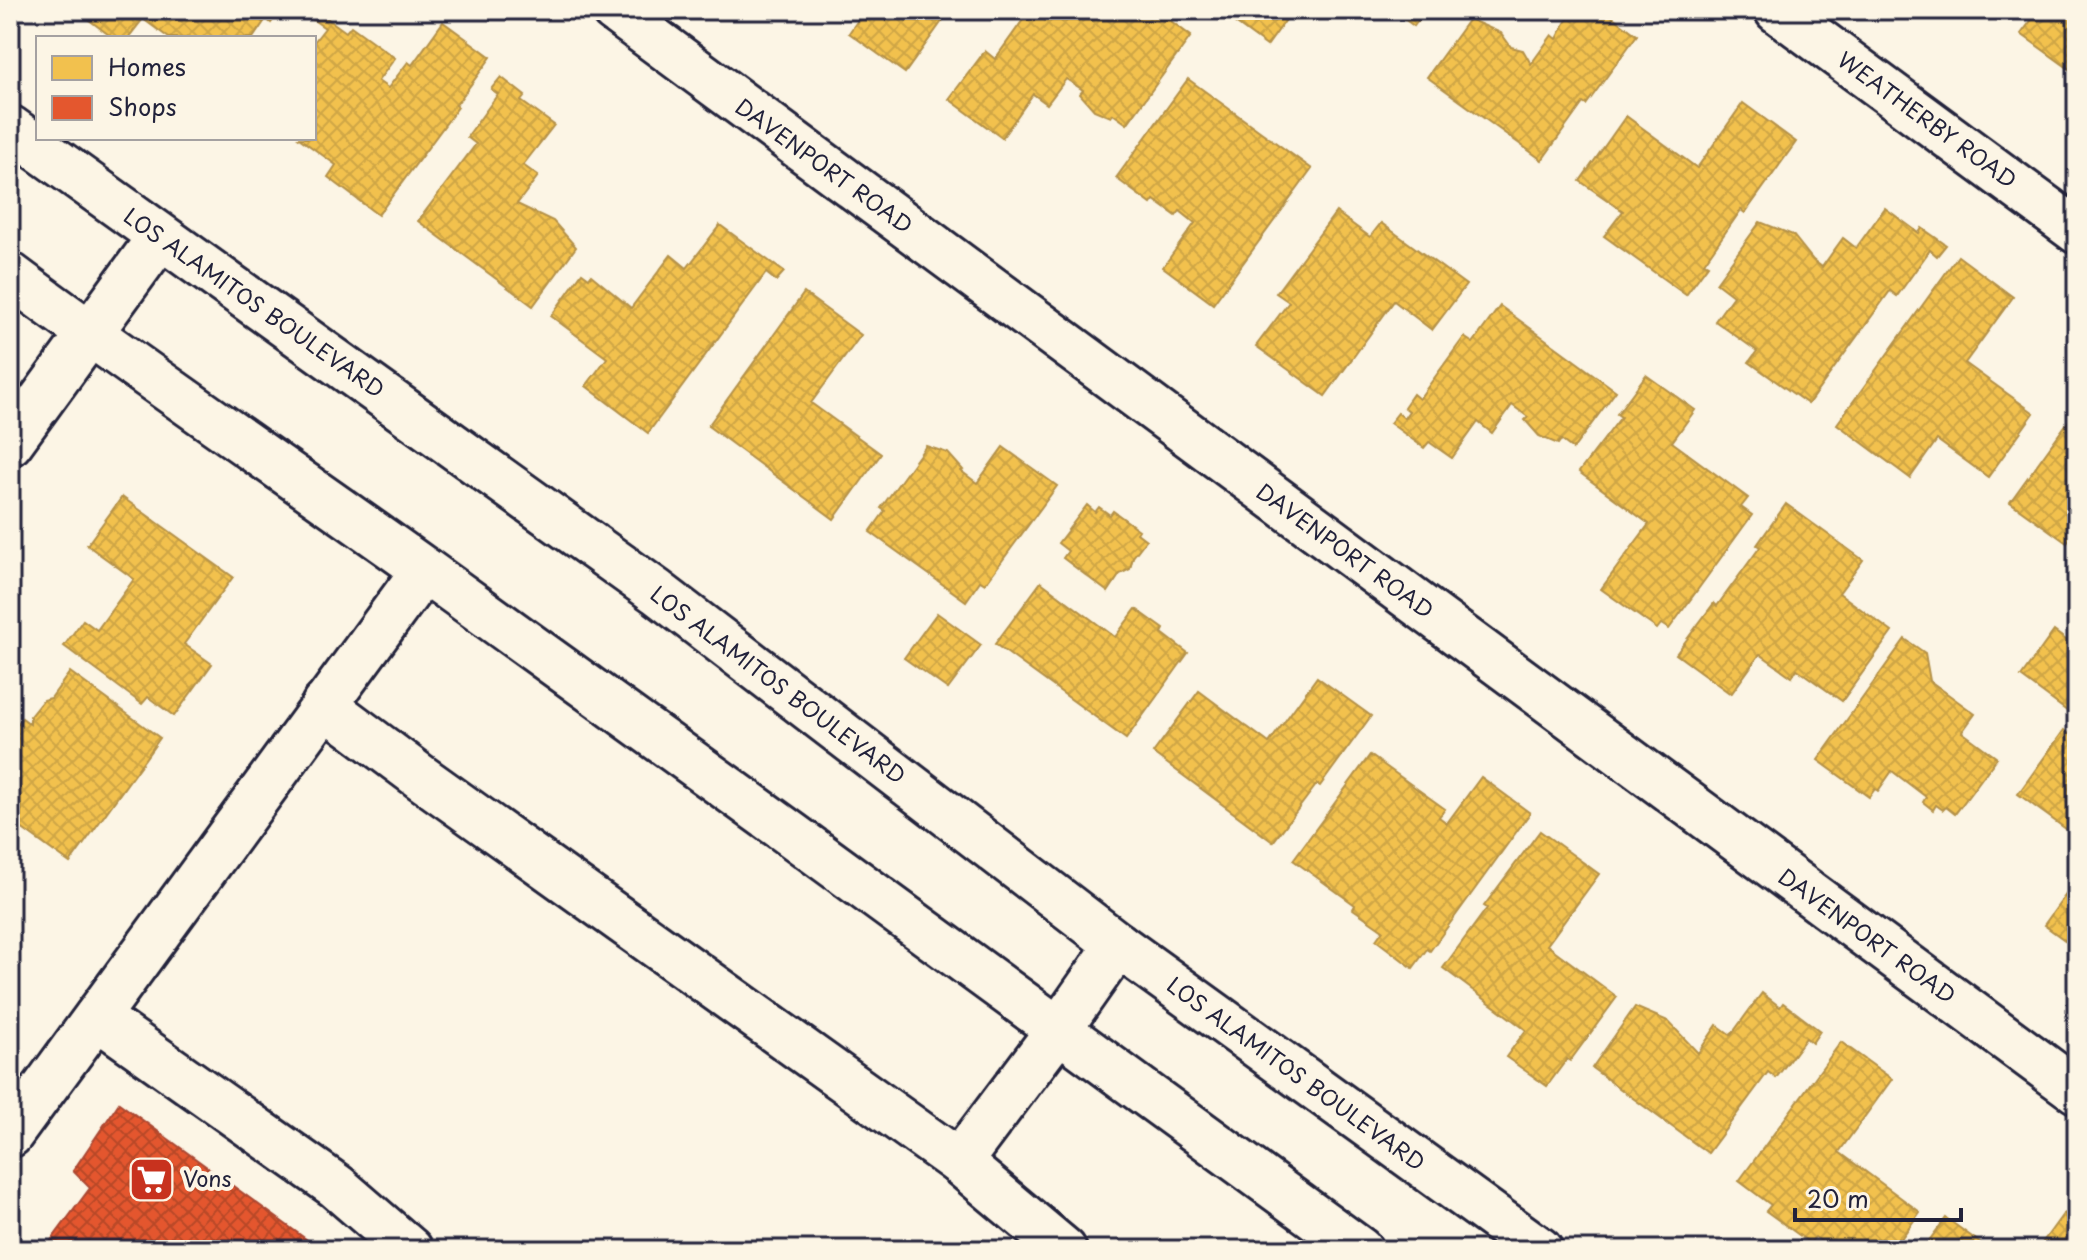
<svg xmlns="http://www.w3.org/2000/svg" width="2087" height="1260" font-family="'Playpen Sans',sans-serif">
<defs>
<pattern id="homes-cross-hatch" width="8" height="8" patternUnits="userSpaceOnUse" patternTransform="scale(2)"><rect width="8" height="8" fill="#f2c14e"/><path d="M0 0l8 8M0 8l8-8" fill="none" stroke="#cfa645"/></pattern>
<pattern id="shops-cross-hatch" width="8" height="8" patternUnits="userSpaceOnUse" patternTransform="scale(2)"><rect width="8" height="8" fill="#e4572e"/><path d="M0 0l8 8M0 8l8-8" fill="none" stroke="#b84828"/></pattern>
</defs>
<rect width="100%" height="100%" fill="#fcf5e5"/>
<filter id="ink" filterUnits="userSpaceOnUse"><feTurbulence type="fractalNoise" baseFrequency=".0125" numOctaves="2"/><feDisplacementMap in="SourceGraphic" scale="16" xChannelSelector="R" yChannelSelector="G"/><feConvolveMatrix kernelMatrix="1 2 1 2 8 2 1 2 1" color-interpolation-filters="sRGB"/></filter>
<g filter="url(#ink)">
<g fill="url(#homes-cross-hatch)" stroke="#b49148" stroke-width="2">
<path d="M76,10H280L271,23L266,19L253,38H169L143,19L128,38H113Z"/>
<path d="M865,10H950L905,73L849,33Z"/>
<path d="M1030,10H1156L1191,36L1127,124L1113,114L1111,117L1094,110L1080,94L1083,90L1066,79L1047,104L1033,94L1002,138L949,99L985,51L995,59Z"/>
<path d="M1226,10H1293L1267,46L1223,14Z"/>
<path d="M1392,10H1426L1414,26Z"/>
<path d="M1578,10H1603L1637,35L1586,105L1583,103L1542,160L1427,77L1469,19L1501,33L1511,47L1523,50L1531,64L1552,35L1557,39L1566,21Z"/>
<path d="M2039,10H2077V70L2075,73L2021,34Z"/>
<path d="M317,11L346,32L351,26L395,58L378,81L388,88L408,62L412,65L443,22L491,57L456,105L458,107L378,215L328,177L336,165L299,138H314V42L325,28L312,19Z"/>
<path d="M501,77L525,96L521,101L554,125L523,165L538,176L517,204L553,221L576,247L533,306L418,221L476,144L467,137L498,94L491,89Z"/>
<path d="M1188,79L1312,169L1213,304L1163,267L1195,223L1180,211L1176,216L1154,200L1151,204L1116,178Z"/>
<path d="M1743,103L1796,142L1745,213L1741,210L1704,263L1708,265L1686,295L1604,236L1623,211L1580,181L1626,116L1697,168Z"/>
<path d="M1885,208L1919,233L1922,228L1946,245L1937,256L1930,250L1897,296L1890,291L1808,404L1749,362L1757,351L1715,321L1733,296L1716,283L1760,222L1793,235L1813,260L1822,267L1843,238L1856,248Z"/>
<path d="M1336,212L1370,237L1381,223L1466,285L1432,330L1394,301L1325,396L1256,346L1289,302L1276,293Z"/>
<path d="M720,225L784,272L776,281L766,273L648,433L586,386L607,358L551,316L582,273L589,278L591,275L631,308L671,255L687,268Z"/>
<path d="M1958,256L2013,297L1965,363L2034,413L1988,477L1937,440L1910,478L1837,424Z"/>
<path d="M804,293L861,335L811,403L881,454L834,519L708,426Z"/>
<path d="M1500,306L1616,391L1573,449L1561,440L1558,444L1539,436L1525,420L1528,417L1512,405L1492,433L1478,422L1452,458L1429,442L1424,448L1390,423L1398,413L1404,418L1409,411L1404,407L1413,394L1419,399L1464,337L1473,343Z"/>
<path d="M1646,375L1695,410L1672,442L1748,498L1741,507L1752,515L1669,629L1661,624L1657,629L1601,589L1649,524L1579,472L1621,417L1617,414Z"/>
<path d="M2077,409V529L2067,543L2010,502Z"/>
<path d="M926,446L948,453L963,470L961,471L977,483L1003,447L1057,486L985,584L980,581L966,601L870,532L885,511L881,508Z"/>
<path d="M122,497L233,577L184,644L212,664L174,716L148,697L142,704L64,646L83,620L97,630L134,579L87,545Z"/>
<path d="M1786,504L1863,560L1839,593L1892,632L1842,701L1797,669L1792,677L1760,654L1731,694L1676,654L1714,603L1717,606L1760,547L1757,545Z"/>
<path d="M1087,505L1095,512L1099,507L1110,515L1113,511L1139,530L1137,533L1146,540L1133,557L1130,569L1120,574L1108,592L1063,558L1068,551L1058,543Z"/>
<path d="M1041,582L1115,637L1136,609L1164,629L1162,633L1188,653L1126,739L995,644Z"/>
<path d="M937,613L981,645L948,689L904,658Z"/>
<path d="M2054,631L2077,648V698L2067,711L2021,677Z"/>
<path d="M1905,639L1925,653L1930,681L1975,714L1962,732L1997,758L1955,814L1946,807L1943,810L1936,805L1933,810L1923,802L1926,797L1892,771L1878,791L1875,789L1869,797L1818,760Z"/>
<path d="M70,672L160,738L70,863L10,820V734L22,718L30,724V716L43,700L51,698Z"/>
<path d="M1317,677L1371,716L1320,786L1317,784L1273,842L1153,753L1199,691L1269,743Z"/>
<path d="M2064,730L2077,740V837L2018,794Z"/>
<path d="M1370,755L1445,809L1439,817L1447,823L1481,777L1530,813L1430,951L1427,949L1413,968L1376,940L1383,930L1353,909L1355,905L1293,860Z"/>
<path d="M1540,831L1599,874L1547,945L1617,997L1570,1061L1567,1059L1547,1086L1506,1057L1526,1030L1443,968L1487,908L1484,906Z"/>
<path d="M2077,879V949L2044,925Z"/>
<path d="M1762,993L1780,1007L1783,1003L1820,1031L1812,1043L1806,1038L1776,1078L1768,1072L1708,1153L1592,1068L1635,1007L1668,1021L1698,1053L1717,1025L1731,1035Z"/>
<path d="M1841,1042L1892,1079L1839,1152L1920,1212L1893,1250H1834L1815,1237L1810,1243L1766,1211L1771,1205L1739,1181Z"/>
<path d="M2064,1213L2077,1222V1250H2037Z"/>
<path d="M1946,1218L1990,1250H1922Z"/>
</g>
<path fill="url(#shops-cross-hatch)" stroke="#aa4732" stroke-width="2" d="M119,1103L321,1250H44L90,1188L73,1171Z"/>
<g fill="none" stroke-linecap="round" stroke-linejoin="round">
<defs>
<g id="minor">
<path d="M614,10L2077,1091"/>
<path d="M1777,10L2077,231"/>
<path d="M10,443L160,237"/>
<path d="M324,705L422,778L959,1162L1064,1250"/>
<path d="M97,1017L336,1186L410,1250"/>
<path d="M10,1135L424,570"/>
<path d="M959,1162L1059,1029L1118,945"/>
</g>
<g id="major">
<path d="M10,128L657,592L1118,945L1540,1250"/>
<path d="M10,275C147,377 288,472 426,571C739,795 1050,1022 1360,1250"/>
</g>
</defs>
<use href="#minor" stroke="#22223b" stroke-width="50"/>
<use href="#major" stroke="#22223b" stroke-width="50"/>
<use href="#minor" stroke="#fcf5e5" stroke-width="44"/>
<use href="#major" stroke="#fcf5e5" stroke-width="44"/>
</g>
</g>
<defs>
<symbol id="supermarket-square" viewBox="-11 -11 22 22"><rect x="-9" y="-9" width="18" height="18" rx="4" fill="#c8321e" stroke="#fcf5e5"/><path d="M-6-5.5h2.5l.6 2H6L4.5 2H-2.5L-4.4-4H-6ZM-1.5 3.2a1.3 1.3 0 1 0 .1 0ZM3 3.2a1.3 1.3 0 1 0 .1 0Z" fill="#fff"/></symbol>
</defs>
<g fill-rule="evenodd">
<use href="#supermarket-square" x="126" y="1154" width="51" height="51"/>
</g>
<g text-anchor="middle" stroke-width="8" stroke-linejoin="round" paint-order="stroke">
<g font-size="22" fill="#22223b" stroke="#fcf5e5">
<text transform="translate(1927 120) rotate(36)" y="8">WEATHERBY ROAD</text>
<text transform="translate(824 166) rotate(36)" y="8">DAVENPORT ROAD</text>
<text transform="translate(254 303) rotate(35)" y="8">LOS ALAMITOS BOULEVARD</text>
<text transform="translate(1345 551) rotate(36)" y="8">DAVENPORT ROAD</text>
<text transform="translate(778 685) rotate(37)" y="8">LOS ALAMITOS BOULEVARD</text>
<text transform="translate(1867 936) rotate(36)" y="8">DAVENPORT ROAD</text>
<text transform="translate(1296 1074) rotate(36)" y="8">LOS ALAMITOS BOULEVARD</text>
</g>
<g font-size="22" fill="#22223b" stroke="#fcf5e5" text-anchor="start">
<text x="183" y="1187">Vons</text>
</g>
</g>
<rect width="2087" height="1260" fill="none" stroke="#fcf5e5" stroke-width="40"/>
<rect x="20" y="20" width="2047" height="1220" fill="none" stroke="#22223b" stroke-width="3" filter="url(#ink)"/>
<rect x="36" y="36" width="280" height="104" fill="#fcf5e5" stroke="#a5a1a1" stroke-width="2"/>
<rect x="52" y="56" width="40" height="24" fill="#f2c14e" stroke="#a5a1a1" stroke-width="2"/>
<text x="108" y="76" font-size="24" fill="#22223b">Homes</text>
<rect x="52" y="96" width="40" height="24" fill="#e4572e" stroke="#a5a1a1" stroke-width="2"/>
<text x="108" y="116" font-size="24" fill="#22223b">Shops</text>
<path d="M1795 1208v12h166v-12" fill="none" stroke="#22223b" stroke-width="4"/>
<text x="1807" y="1208" font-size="24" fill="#22223b" stroke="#fcf5e5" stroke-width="6" paint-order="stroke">20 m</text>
</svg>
